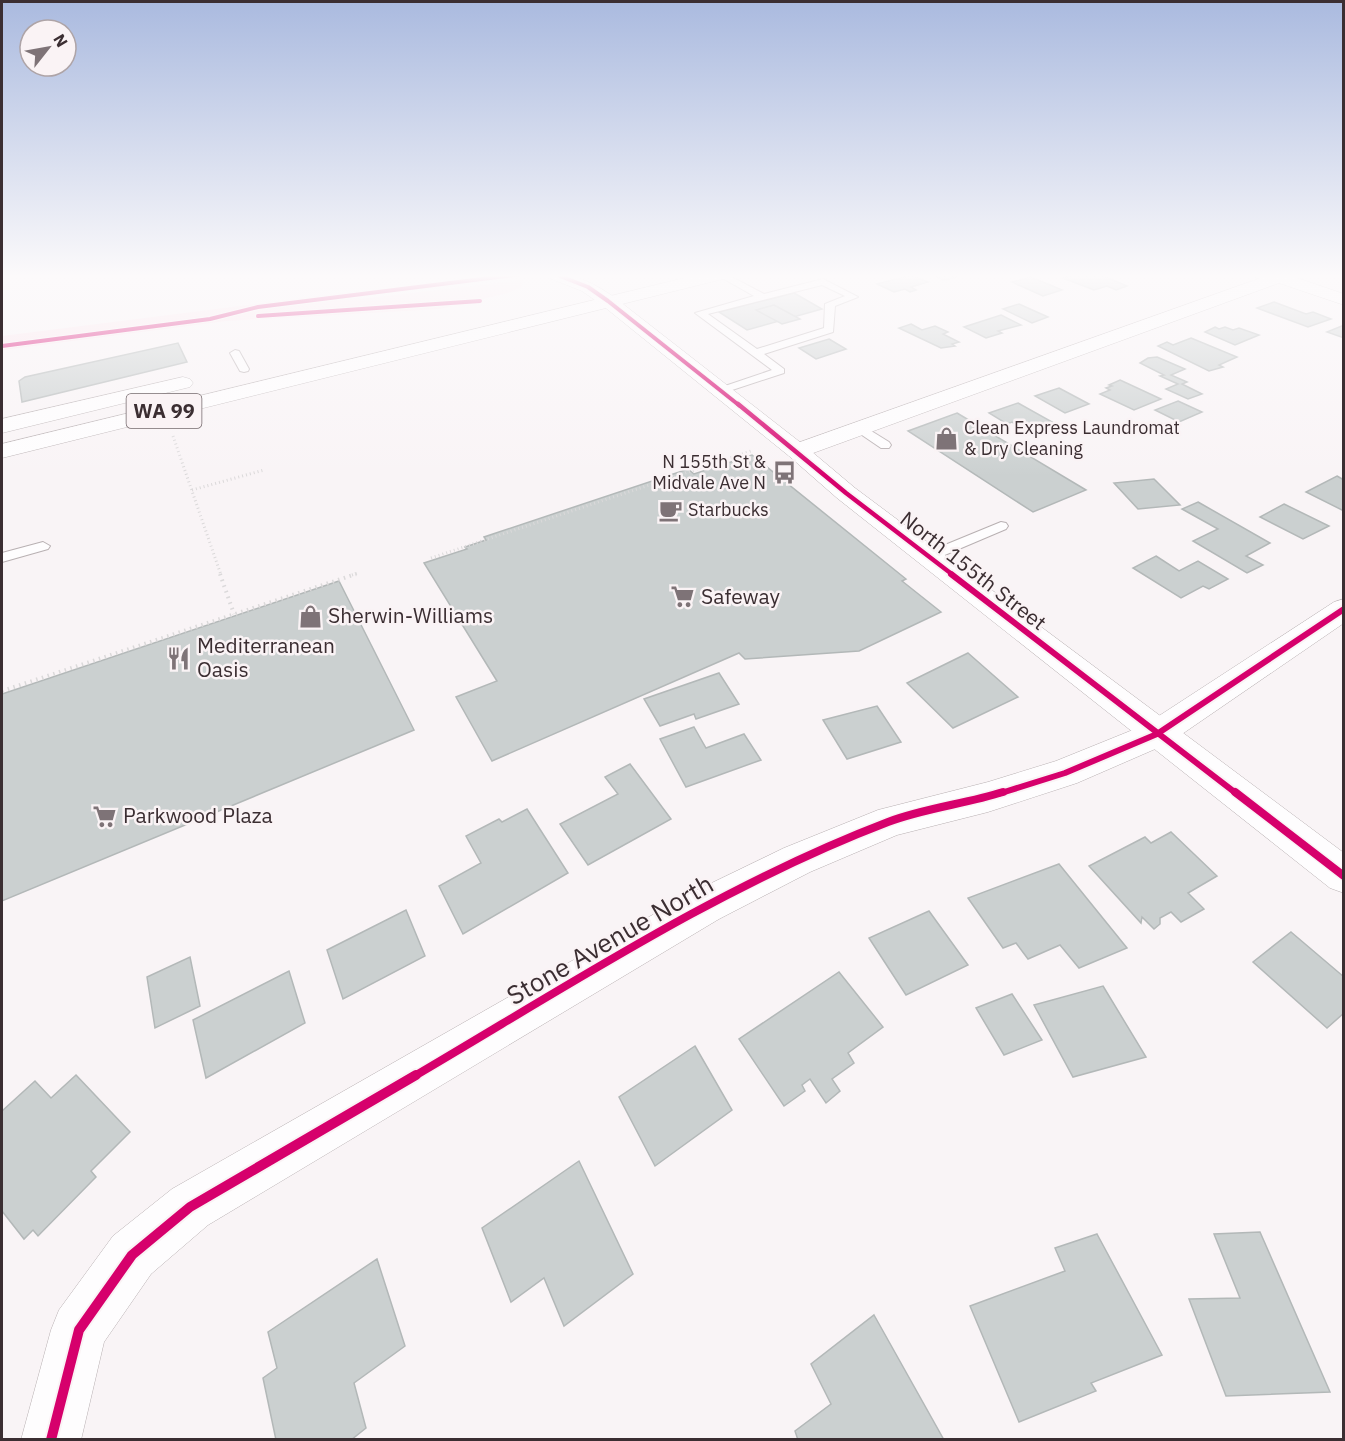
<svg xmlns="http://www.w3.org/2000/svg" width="1345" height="1441" font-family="'IBM Plex Sans',sans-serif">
<rect width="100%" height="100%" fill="#f9f4f6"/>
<path fill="#fbe5ec" d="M523,280L521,287L508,293L440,309L226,321L2,350V336L359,291L360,299Z"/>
<g fill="#cbd0d0" stroke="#b3b8b8" stroke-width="1.5">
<path d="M930,274H951L957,277L944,280Z"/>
<path d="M1076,274H1098L1127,286L1116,290L1107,286L1094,290L1063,278Z"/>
<path d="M911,275L928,282L911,287L916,290L910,292L905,289L894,292L877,284Z"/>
<path d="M1031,277L1062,290L1043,296L1012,282Z"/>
<path d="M794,293L822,309L747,330L719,312Z"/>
<path d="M1274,302L1306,314L1313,312L1331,319L1308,327L1257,308Z"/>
<path d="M1019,304L1048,317L1032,323L1003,309Z"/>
<path d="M774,305L800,319L782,324L756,310Z"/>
<path d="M1001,315L1021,325L998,331L1002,333L986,338L964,327Z"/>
<path d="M911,324L922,330L935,326L948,332L943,334L959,342L952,344L955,346L941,348L899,328Z"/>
<path d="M1344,325V338L1327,332Z"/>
<path d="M1215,327L1219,329L1225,327L1233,330L1239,328L1259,335L1235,345L1205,332Z"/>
<path d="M1191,338L1237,357L1219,365L1223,367L1209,371L1158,346L1167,342L1173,345Z"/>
<path d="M829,339L846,349L816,359L799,348Z"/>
<path d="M178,343L187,362L22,402L19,381L25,377Z"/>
<path d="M1157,357L1185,369L1171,375L1187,382L1182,384L1202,394L1188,399L1166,389L1178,384L1160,376L1164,375L1140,363L1148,358Z"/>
<path d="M1120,380L1161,399L1134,410L1100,394L1110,390L1106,388L1112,386L1109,385Z"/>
<path d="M1059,388L1089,404L1065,413L1035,396Z"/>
<path d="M1178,401L1202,412L1179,422L1155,410Z"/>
<path d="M1018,403L1054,423L1029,432L1012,422L1007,424L989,413Z"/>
<path d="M957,413L1086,490L1033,512L908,431Z"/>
<path d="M752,455L906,579L902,581L941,612L859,651L745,659L739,653L492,761L456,697L497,681L424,563L467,549L465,547L486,540L484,537L688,469L694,474Z"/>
<path d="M1337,476L1344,480V511L1306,492Z"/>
<path d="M1154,479L1180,505L1138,509L1114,483Z"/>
<path d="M1198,502L1270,543L1246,556L1263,565L1247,573L1193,541L1218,529L1182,509Z"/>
<path d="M1284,504L1329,526L1303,539L1260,517Z"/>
<path d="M1156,556L1179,571L1198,561L1228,579L1209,589L1203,586L1181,598L1133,568Z"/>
<path d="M339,581L414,730L2,901V694Z"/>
<path d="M968,653L1018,697L953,728L907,683Z"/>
<path d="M719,673L739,704L696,719L694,714L660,726L644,699Z"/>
<path d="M877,706L901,742L847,759L823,720Z"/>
<path d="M694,727L706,748L744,734L761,760L686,787L660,739Z"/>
<path d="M630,764L671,819L588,865L560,824L618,794L605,777Z"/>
<path d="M527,809L568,873L463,934L439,886L481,863L466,836L499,819L502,822Z"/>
<path d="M1171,832L1217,876L1188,893L1204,909L1181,922L1171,912L1160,918V924L1154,929L1142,917L1141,923L1089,866L1145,837L1151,843Z"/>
<path d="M1059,864L1127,948L1079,968L1060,945L1028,959L1016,943L1003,948L968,898Z"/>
<path d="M406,910L425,956L343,999L327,950Z"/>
<path d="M929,911L968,965L906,995L869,938Z"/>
<path d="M1291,932L1344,977V1013L1327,1028L1253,962Z"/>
<path d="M190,957L200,1006L155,1028L147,977Z"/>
<path d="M289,971L305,1023L206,1078L193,1020Z"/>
<path d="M839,972L883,1027L848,1053L854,1063L832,1079L840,1091L826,1103L810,1079L802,1085L805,1091L784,1106L739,1039Z"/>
<path d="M1103,986L1146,1057L1073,1077L1034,1005Z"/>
<path d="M1012,994L1042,1040L1004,1055L976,1008Z"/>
<path d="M695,1046L732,1110L655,1166L619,1097Z"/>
<path d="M76,1075L130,1132L91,1171L96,1177L38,1236L33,1230L24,1239L2,1211V1111L35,1081L51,1098Z"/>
<path d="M579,1161L633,1274L564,1326L544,1278L511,1302L482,1228Z"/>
<path d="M1260,1232L1330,1392L1226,1396L1189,1299L1240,1298L1214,1234Z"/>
<path d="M1097,1234L1162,1355L1091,1383L1096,1391L1019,1422L970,1306L1065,1271L1055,1248Z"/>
<path d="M377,1259L405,1346L354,1383L366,1428L351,1440H276L263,1378L277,1368L268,1332Z"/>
<path d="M874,1315L944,1440H798L795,1431L831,1404L811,1364Z"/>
</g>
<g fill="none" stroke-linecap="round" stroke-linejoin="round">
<defs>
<g id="lane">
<path d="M715,274H726L764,294L823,279L858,297L835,306L833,332L764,354L784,369V373L720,394L716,393V389L772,370L695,313L754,296ZM822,285L845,296L825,304L824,328L757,349L708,314Z"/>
<path d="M1248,274H1260L1275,280L1270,283Z"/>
<path d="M235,350L239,351L249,369L248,371L244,372L240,371L230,353Z"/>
<path d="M860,424L889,442L891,445L889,448H881L856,431V425Z"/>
<path d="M1001,522L1006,523L1008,526L1006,529L933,560H923L921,557L923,554Z"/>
<path d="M43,542L50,546L48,549L2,562V553Z"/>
</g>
<g id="street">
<path d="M1272,274H1296L1294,277L1344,294V305L1279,283L805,456L797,458L789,456L785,451L789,446Z"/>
<path d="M1344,599V623L1169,743L1077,783L988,812L897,835L810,872L719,919L208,1225L151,1274L104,1342L81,1440H21L51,1330L59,1310L113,1236L172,1189L691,893L784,848L878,810L988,782L1056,761L1145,725L1334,602Z"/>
</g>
<path id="secondary" d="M547,274C576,274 590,281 614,297L805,446L855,488L1344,853V893L1330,888L837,498L789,456L602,305L582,291L549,278Z"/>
<g id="highway">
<path d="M701,274H729L727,278L2,458V444Z"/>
<path d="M183,377L190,379L193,383L190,387L2,433V419Z"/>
</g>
</defs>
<use href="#lane" stroke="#b8b0b2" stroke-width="2"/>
<use href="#street" stroke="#b8b0b2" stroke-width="1"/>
<use href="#secondary" stroke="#b8b0b2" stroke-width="1"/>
<use href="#highway" stroke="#b8b0b2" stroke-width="1"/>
<g stroke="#dbd9da" stroke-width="3" stroke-dasharray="1 3" stroke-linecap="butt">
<path d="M173,436L221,575"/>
<path d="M192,490L264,470"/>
<path d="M431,558L751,451"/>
<path d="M352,575L358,573"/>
</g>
<g stroke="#dbd9da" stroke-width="4" stroke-dasharray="1.5 4.5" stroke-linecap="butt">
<path d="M220,574L234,614"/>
<path d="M2,691L356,574"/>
</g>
<use href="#lane" fill="#fefdfe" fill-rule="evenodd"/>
<use href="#street" fill="#fefdfe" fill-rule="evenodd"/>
<use href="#secondary" fill="#fefdfe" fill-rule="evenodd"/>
<use href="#highway" fill="#fefdfe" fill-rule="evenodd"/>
<defs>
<g id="cycleway-far4">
<path d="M560,276L588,287L608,301L740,406"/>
<path d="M258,316L480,301"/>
<path d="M2,346L210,319L258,307L522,274"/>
</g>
<path id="cycleway-far3" d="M738,404L846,493L953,575"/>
<g id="cycleway-far2">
<path d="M951,574L1237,794"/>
<path d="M998,794L1065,773L1157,734L1344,609"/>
</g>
<g id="cycleway-far1">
<path d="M1235,792L1344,876"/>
<path d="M413,1077C568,986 720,886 888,822C925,808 965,804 1003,792"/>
</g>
<path id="cycleway" d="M51,1440L79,1330L132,1255L190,1207L416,1075"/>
</defs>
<use href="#cycleway-far4" stroke="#faf3f5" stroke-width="6"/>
<use href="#cycleway-far3" stroke="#faf3f5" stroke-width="8"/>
<use href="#cycleway-far2" stroke="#faf3f5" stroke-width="10"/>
<use href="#cycleway-far1" stroke="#faf3f5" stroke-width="11"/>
<use href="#cycleway" stroke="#faf3f5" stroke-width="14"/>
<use href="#cycleway-far4" stroke="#d6006c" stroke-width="4"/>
<use href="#cycleway-far3" stroke="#d6006c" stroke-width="4.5"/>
<use href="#cycleway-far2" stroke="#d6006c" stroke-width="6"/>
<use href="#cycleway-far1" stroke="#d6006c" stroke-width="8"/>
<use href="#cycleway" stroke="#d6006c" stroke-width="10"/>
</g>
<linearGradient id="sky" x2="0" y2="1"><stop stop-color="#aabadf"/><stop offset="0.58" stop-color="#fcfafb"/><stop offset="1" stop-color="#fcfafb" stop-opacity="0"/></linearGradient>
<rect width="1345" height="476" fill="url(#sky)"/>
<defs>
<symbol id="shop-bare" viewBox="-9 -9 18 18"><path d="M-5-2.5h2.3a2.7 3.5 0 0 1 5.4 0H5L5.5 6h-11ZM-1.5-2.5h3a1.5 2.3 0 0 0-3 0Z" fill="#7e7377" stroke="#faf3f5" stroke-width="2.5" paint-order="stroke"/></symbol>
<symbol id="bus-bare" viewBox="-9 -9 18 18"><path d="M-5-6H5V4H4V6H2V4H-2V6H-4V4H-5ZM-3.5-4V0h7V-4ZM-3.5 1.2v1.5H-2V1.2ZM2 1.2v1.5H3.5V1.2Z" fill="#7e7377" stroke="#faf3f5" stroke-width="2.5" paint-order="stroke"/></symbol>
<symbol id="cafe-bare" viewBox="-9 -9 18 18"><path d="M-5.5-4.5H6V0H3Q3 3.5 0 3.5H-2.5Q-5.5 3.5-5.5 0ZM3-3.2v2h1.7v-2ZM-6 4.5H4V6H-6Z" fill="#7e7377" stroke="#faf3f5" stroke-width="2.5" paint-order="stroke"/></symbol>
<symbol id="supermarket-bare" viewBox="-9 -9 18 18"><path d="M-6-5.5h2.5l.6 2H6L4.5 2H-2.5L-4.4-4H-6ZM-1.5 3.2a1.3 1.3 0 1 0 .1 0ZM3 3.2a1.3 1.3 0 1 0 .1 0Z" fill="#7e7377" stroke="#faf3f5" stroke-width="2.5" paint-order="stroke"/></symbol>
<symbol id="restaurant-bare" viewBox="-9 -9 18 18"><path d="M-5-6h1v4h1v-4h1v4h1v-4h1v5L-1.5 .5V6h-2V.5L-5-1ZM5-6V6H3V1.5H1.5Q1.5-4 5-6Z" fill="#7e7377" stroke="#faf3f5" stroke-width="2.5" paint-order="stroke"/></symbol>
</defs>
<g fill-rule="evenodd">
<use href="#shop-bare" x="930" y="422" width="33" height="33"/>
<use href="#bus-bare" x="768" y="456" width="33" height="33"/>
<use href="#cafe-bare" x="654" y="494" width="33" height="33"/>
<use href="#supermarket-bare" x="666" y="580" width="33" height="33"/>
<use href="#shop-bare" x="294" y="600" width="33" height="33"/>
<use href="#restaurant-bare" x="162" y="642" width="33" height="33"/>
<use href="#supermarket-bare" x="88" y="800" width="33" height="33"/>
</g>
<g text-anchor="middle" stroke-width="5" stroke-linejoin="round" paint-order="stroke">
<g font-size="18" fill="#3b2e32" stroke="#faf3f5" text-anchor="start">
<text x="964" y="434">Clean Express Laundromat<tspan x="964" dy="21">&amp; Dry Cleaning</tspan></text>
<text x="766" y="468" text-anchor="end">N 155th St &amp;<tspan x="766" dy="21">Midvale Ave N</tspan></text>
<text x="688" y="516">Starbucks</text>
</g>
<rect fill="#faf3f5" stroke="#74696c" stroke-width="1.5" x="126.5" y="394" width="75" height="34" rx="4.5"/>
<g font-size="20" font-weight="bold" fill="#3b2e32">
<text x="164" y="418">WA 99</text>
</g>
<g font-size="21" fill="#3b2e32" stroke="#faf3f5">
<text transform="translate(973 571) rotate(38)" y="7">North 155th Street</text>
</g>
<g font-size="21" fill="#3b2e32" stroke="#faf3f5" text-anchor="start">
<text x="701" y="604">Safeway</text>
<text x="328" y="623">Sherwin-Williams</text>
<text x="197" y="653">Mediterranean<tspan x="197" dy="24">Oasis</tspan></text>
<text x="123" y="823">Parkwood Plaza</text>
</g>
<g font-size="26" fill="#3b2e32" stroke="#faf3f5">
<text transform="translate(610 940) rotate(-30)" y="9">Stone Avenue North</text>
</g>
</g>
<rect width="1345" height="1441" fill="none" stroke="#3b2e32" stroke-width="6"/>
<g transform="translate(48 48) rotate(59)"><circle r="28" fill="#faf3f5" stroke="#aea4a7" stroke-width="1.5"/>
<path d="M0-4.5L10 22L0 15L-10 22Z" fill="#7e7377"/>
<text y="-9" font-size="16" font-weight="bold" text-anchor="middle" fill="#3b2e32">N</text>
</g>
</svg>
